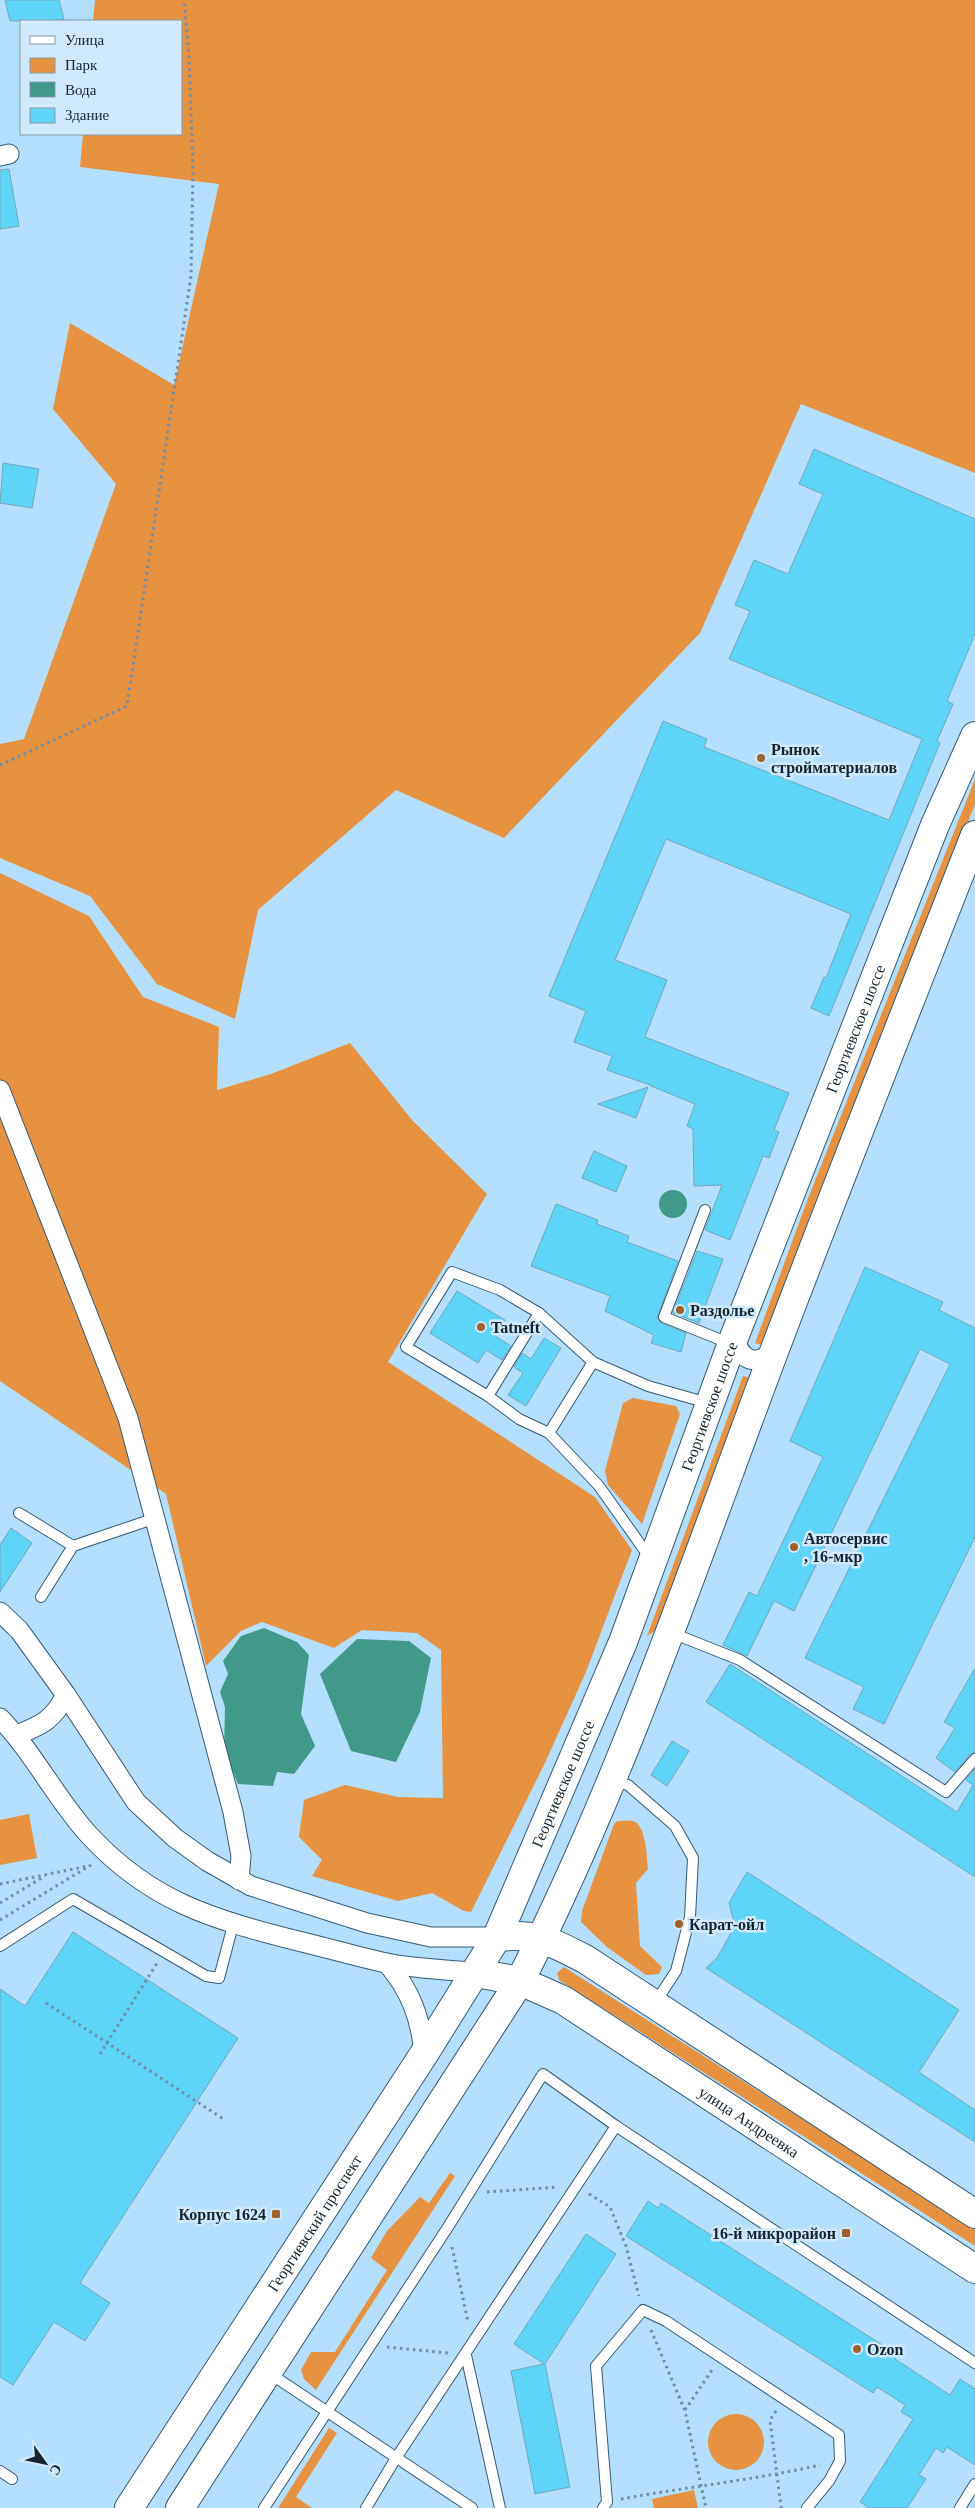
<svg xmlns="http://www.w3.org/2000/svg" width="975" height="2508" font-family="Georgia,serif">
<rect width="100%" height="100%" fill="#b5dffe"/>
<g fill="#e79241">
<path d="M95,0H975V473L801,404L700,633L504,838L396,790L258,910L235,1019L157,984L90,896L0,858V744L24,739L116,484L53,409L70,323L174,385L219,184L80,167L83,134H181V21H93Z"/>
<path d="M975,779V804L764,1346L755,1343L807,1201Z"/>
<path d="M0,873L89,916L143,997L219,1027L217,1090L271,1074L350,1043L412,1120L487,1194L388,1362L595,1497L632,1550L586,1672L545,1763L471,1912L464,1911L432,1893L398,1901L312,1876L322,1860L299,1837L304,1800L345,1785L398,1797L443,1798L441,1650L417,1633L362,1630L334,1648L262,1622L241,1631L206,1666L166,1494L0,1381Z"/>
<path d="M743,1376L752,1378L661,1627L647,1636Z"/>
<path d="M633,1398L676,1406L680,1414L642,1524L608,1485L605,1471L623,1403Z"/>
<path d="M29,1814L37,1858L0,1865V1820Z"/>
<path d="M617,1821C622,1821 628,1820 633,1821C646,1824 647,1858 648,1869L636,1883L640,1946L662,1967L659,1974L646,1975L607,1947L581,1922L582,1911L614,1824Z"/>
<path d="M564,1967L975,2229V2246L559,1980L557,1973Z"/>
<path d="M450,2173L455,2176L316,2390L304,2379L301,2370L311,2352H335L387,2270L371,2258L387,2231L420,2197L429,2203Z"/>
<circle cx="736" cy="2442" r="28"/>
<path d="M329,2428L337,2433L296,2497L312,2508H278Z"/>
<path d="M694,2490L698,2508H654L652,2499Z"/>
</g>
<g fill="#41998a">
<circle cx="673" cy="1204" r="14"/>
<path d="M264,1628L297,1642L309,1655L301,1714L315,1746L294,1774L277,1772L273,1786L238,1784L224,1751L225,1707L220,1692L228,1674L223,1661L241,1636Z"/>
<path d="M357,1639L409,1641L431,1658L420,1712L396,1762L351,1751L320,1674Z"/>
</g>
<g fill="#5ed4f8" stroke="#72a7b9">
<path d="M5,0H59L64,19L52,21H10Z"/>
<path d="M9,169L19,226L0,229V170Z"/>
<path d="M814,449L975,519V634L947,701L953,704L937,741L940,743L829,1016L811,1008L824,977L826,978L851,914L666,839L615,960L667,980L645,1037L789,1093L774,1130L779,1132L769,1158L763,1156L730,1240L705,1230L722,1185L694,1186L693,1129L687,1126L695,1104L651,1086H653L607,1070L612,1056L574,1042L586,1011L549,996L663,721L707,739L704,747L889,820L922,739L729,659L750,611L735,605L754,560L788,574L823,494L799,484Z"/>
<path d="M3,463L39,469L32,508L0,503Z"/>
<path d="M648,1087L636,1118L598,1104Z"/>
<path d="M594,1151L627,1166L616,1192L582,1178Z"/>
<path d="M556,1204L598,1220L597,1224L629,1236L627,1242L678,1261L657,1318L661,1323L686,1333L681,1352L651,1343L654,1335L605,1311L610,1296L531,1266Z"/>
<path d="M697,1251L723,1259L699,1323L673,1313Z"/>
<path d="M865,1267L943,1302L939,1310L975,1328V1537L884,1724L853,1709L864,1687L805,1658L950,1364L920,1349L794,1611L774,1601L747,1656L723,1645L749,1592L757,1596L823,1457L790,1441Z"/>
<path d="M457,1291L505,1320L495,1336L511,1346L502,1360L486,1350L478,1363L430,1333Z"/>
<path d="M544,1338L561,1348L526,1406L508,1395L523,1373L514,1367L522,1353L531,1359Z"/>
<path d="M11,1528L32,1543L0,1592V1545Z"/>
<path d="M730,1664L957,1812L973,1785L966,1780L975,1769V1877L706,1702Z"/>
<path d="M975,1668V1752L970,1754L955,1772L936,1758L955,1728L944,1722Z"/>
<path d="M672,1741L689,1751L667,1786L651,1775Z"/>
<path d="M747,1872L959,2010L919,2072L975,2110V2142L706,1968L717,1958L735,1926L729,1903Z"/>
<path d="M73,1932L238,2038L80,2283L110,2303L85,2341L54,2322L13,2385L0,2377V1989L25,2006Z"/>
<path d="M648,2201L658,2208L661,2203L795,2289L898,2355L895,2359L950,2395L960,2379L975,2389V2465L947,2447L943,2453L936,2448L919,2475L926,2479L907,2508H870L860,2502L913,2419L901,2412L905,2405L877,2387L873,2393L626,2236Z"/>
<path d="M586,2234L616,2254L545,2364L570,2487L535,2494L511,2371L544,2364L514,2344Z"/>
</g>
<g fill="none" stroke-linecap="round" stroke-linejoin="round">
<defs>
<g id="service">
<path d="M705,1210L664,1317L731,1344"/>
<path d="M488,1396L406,1347L452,1272L500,1290L539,1313"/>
<path d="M549,1433L593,1362"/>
<path d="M19,1513L73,1546L153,1519"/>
<path d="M650,1558L599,1486L549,1433L519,1419L488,1396L539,1313L593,1362L648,1386L708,1403"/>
<path d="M41,1597L73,1546"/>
<path d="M672,1633L740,1660L946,1792L975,1759"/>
<path d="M614,1781L628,1785L675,1826L693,1858L690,1917L676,1971L655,2003"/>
<path d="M0,1946L73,1899L206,1976L219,1978L233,1925"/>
<path d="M466,2355L500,2508"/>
<path d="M269,2373L472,2508"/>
<path d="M0,2471L12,2479"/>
<path d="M264,2508L448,2227L543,2074L616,2126L975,2363"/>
<path d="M366,2508L396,2458L616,2126"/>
<path d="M603,2508L607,2502L596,2366L643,2310L666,2321L839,2435L840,2461L829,2481L807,2508"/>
<path d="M960,2508L975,2484"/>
</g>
<g id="minor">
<path d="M0,156L9,154"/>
<path d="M0,1090L128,1418L233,1812L241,1856L239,1880"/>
<path d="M735,1335C738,1361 758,1369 775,1348"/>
<path d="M0,1612L19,1630L66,1695L136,1802L175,1838L207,1861L251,1886L367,1923L431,1937H497"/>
<path d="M0,1718C34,1753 56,1799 89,1835C151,1902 212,1919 298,1941C327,1948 356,1956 386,1963C415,1969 446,1969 476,1973"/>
<path d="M17,1735C42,1725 53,1720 66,1695"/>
<path d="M387,1963C410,1990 421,2018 424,2054"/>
</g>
<g id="primary">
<path d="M497,1937C539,1933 549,1941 585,1959L975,2214"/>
<path id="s1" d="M476,1973L520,1981L563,2000L975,2269"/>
<path id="s2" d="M129,2508L424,2054L497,1937L623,1642L735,1335L935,825L975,736"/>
<path d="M180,2508L520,1981C623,1778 695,1561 775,1349C840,1177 908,1006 975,835"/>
</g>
</defs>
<use href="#service" stroke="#355b76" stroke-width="12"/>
<use href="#minor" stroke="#355b76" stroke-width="21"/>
<use href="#primary" stroke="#355b76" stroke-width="30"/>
<g stroke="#708fa5" stroke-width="3" stroke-dasharray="2.5 4" stroke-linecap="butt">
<path d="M0,765L127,706L191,276L193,169L189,57L184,0"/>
<path d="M0,1884L88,1866"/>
<path d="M0,1903L45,1876"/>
<path d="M0,1920L91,1865"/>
<path d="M46,2003L225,2120"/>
<path d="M100,2054L157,1963"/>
<path d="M487,2192L558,2187"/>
<path d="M589,2194L610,2207L626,2246L639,2296"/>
<path d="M452,2247L468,2322"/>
<path d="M651,2330L685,2411L706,2508"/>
<path d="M387,2347L448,2353"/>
<path d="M685,2410L712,2370"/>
<path d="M776,2411L770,2420L781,2507L786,2508"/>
<path d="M621,2499C687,2487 754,2480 820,2465"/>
</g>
<use href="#service" stroke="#fff" stroke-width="10"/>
<use href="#minor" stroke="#fff" stroke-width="19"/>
<use href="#primary" stroke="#fff" stroke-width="28"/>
</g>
<g fill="#a06227" stroke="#d0e9fc" stroke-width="2">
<circle cx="761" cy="758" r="5"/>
<circle cx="680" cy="1310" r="5"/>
<circle cx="481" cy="1327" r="5"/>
<circle cx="794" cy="1547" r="5"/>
<circle cx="679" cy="1924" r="5"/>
<rect x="271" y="2209" width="10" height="10" rx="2.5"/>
<rect x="841" y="2228" width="10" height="10" rx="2.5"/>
<circle cx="857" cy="2349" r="5"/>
</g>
<g text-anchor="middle" stroke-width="5" stroke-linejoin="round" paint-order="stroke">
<g font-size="16" font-weight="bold" fill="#152530" stroke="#d0e9fc" text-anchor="start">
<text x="771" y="755">Рынок<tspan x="771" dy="18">стройматериалов</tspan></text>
<text x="690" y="1316">Раздолье</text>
<text x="491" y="1333">Tatneft</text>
<text x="804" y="1544">Автосервис<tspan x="804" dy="18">, 16-мкр</tspan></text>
<text x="689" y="1930">Карат-ойл</text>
<text x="266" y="2220" text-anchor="end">Корпус 1624</text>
<text x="836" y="2239" text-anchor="end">16-й микрорайон</text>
<text x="867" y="2355">Ozon</text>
</g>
<g font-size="16" fill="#152530" stroke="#d0e9fc">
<text dy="6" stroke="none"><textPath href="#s2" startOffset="1656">Георгиевское шоссе</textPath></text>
<text dy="6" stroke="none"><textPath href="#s2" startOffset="1251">Георгиевское шоссе</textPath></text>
<text dy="6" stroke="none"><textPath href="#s2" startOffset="846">Георгиевское шоссе</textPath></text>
<text dy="6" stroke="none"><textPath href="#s1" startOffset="314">улица Андреевка</textPath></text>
<text dy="6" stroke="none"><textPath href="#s2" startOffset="340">Георгиевский проспект</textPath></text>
</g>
</g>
<rect x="20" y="20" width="162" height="115" fill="#d0e9fc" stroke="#859baa"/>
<rect x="30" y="36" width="25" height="8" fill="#ffffff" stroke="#859baa"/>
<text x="65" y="45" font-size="15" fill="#152530">Улица</text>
<rect x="30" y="58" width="25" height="15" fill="#e79241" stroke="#859baa"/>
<text x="65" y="70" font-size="15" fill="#152530">Парк</text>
<rect x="30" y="82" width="25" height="15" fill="#41998a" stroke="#859baa"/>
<text x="65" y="95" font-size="15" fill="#152530">Вода</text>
<rect x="30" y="108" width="25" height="15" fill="#5ed4f8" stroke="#859baa"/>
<text x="65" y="120" font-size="15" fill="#152530">Здание</text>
<g transform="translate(45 2463) rotate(123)" stroke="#d0e9fc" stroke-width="4" paint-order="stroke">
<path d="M0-4L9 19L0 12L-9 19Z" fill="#152530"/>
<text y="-8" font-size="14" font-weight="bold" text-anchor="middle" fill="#152530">С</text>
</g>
</svg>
